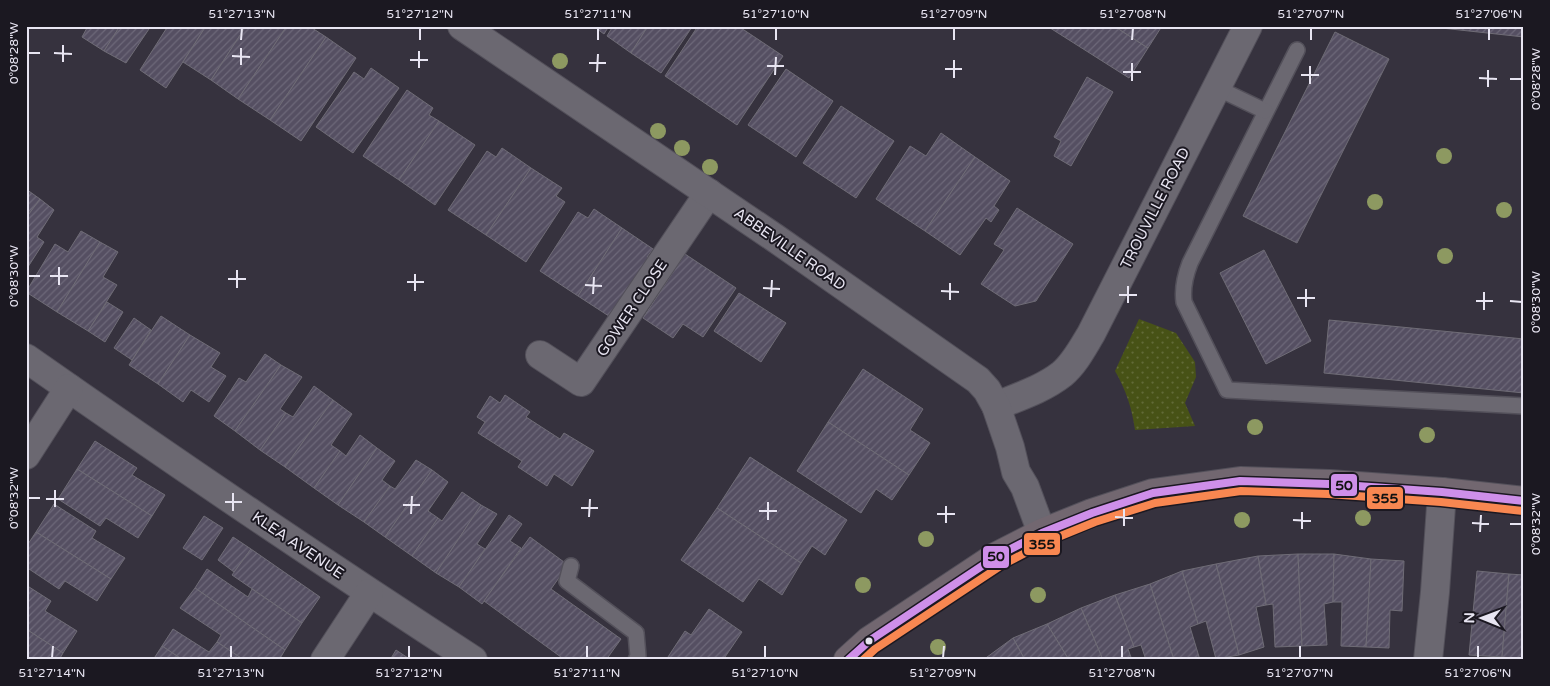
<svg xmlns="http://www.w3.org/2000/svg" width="1550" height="686" font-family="'Varela Round',sans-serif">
<defs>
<pattern id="grass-dots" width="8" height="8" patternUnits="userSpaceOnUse" patternTransform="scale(1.25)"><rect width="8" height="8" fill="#475216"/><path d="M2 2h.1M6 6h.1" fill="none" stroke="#626b38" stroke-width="1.8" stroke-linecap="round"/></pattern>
<pattern id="building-hatch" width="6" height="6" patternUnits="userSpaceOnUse" patternTransform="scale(1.25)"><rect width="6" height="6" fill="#554f62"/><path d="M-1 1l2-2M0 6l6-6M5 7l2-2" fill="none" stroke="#6d6879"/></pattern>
</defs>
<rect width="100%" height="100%" fill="#36323e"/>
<path fill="url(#grass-dots)" d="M1139,319L1176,333L1195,362L1196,377L1185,403L1195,426L1135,430C1132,408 1126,390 1115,371Z"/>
<g fill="url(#building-hatch)" stroke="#6f6c76">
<path d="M88,26H120L104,51L82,37Z"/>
<path d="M120,26H151L126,63L104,51Z"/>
<path d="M168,26H206L166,88L140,70Z"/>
<path d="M206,26H246L211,80L183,62Z"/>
<path d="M246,26H287L238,99L211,80Z"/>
<path d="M287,26H309L326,37L270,120L238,99Z"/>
<path d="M593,26H609L604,34Z"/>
<path d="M613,26H648L631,53L607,36Z"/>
<path d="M648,26L692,27L661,73L631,53Z"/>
<path d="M698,26H738L783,56L737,125L665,76Z"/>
<path d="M1047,26H1088L1092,28L1093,26H1114L1148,48L1129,78Z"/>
<path d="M1114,26H1162L1148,48Z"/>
<path d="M1423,26H1524V37Z"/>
<path d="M1335,32L1389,59L1297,243L1243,216Z"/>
<path d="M326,37L356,58L301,141L270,120Z"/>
<path d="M371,68L399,88L353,153L316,127L354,72L364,79Z"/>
<path d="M786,69L833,101L796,157L748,125Z"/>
<path d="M1087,77L1113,92L1071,166L1054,156L1061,141L1054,137Z"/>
<path d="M407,90L433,108L429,115L439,121L399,180L363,156Z"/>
<path d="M841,106L894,141L856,198L803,163Z"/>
<path d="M439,121L475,145L435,205L399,180Z"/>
<path d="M941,133L975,157L925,231L876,199L910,146L926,156Z"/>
<path d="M502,148L531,168L486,235L448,210L487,151L496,157Z"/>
<path d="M975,157L1010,181L994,206L999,210L991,222L986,218L960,255L925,231Z"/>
<path d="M531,168L562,188L556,196L565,202L526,262L486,235Z"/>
<path d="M26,189L40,199L26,218Z"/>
<path d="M40,199L54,210L37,237L44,242L26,270V218Z"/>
<path d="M1017,208L1073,244L1036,301L1015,306L981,284L1004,250L994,244Z"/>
<path d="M594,209L622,228L578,296L540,271L578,212L588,218Z"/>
<path d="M622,228L653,249L647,257L656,263L618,322L578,296Z"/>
<path d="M81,231L100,242L57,312L26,292L55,244L68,252Z"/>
<path d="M100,242L118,252L103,277L117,285L88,331L57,312Z"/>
<path d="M1264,250L1311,341L1266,364L1220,273Z"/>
<path d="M685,254L736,288L703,337L683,324L673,338L643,318Z"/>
<path d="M739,293L786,323L761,362L714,331Z"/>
<path d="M107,302L123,312L105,342L88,331Z"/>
<path d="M161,316L190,335L158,384L129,365Z"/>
<path d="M134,318L151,330L132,360L114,348Z"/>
<path d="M1329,320L1524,339V393L1324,373Z"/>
<path d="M190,335L220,353L211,367L226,376L209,402L191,390L183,402L158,384Z"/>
<path d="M265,354L281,365L235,431L214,416L239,378L246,382Z"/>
<path d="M281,365L302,377L280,409L286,413L260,450L235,431Z"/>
<path d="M863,369L923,409L910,430L930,443L909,475L828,422Z"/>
<path d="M314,386L333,400L285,467L260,450L286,413L293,417Z"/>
<path d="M505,395L530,412L526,417L560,439L564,433L594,451L572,486L554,474L547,486L518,467L522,461L478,433L485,422L477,417L490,396L500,403Z"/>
<path d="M333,400L352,414L331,445L340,451L314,488L285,467Z"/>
<path d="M828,422L909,475L892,500L876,489L861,513L797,471Z"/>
<path d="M360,435L377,448L338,505L314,488L340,451L346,456Z"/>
<path d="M95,441L137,468L132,475L165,495L152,516L77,469Z"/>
<path d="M377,448L395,461L382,480L390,486L364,522L338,505Z"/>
<path d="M750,457L847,520L825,555L812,546L801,563L717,508Z"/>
<path d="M416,460L432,470L385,537L364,522L390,486L395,489Z"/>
<path d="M77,469L152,516L138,538L106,518L100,526L58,499Z"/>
<path d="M432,470L448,482L428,511L438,518L412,556L385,537Z"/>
<path d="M462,492L481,505L436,573L412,556L438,518L442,521Z"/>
<path d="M54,504L96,531L92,538L125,558L111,579L36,532Z"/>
<path d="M481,505L497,514L477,544L485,549L459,587L436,573Z"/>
<path d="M717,508L801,563L782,595L759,579L743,602L681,560Z"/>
<path d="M509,515L522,524L510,541L521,548L482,604L459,587Z"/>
<path d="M204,516L223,528L202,560L183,548Z"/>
<path d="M36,532L111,579L97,601L65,581L59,589L26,567V547Z"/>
<path d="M233,537L251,549L234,572L218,560Z"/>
<path d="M530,537L568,565L551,589L621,639L606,660H565L484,601Z"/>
<path d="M251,549L320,597L302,623L232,575Z"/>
<path d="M1298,554L1302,646L1275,647L1273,604L1266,605L1258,556Z"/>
<path d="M1298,554H1334L1333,602L1324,604L1327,645L1302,646Z"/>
<path d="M1334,554L1371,559L1366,647L1341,646L1342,602H1333Z"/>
<path d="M1258,556L1266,605L1256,607L1264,647L1239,655L1216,564Z"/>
<path d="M1371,559L1404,561L1402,611L1390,610L1389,648L1366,647Z"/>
<path d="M1216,564L1239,655L1216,659L1206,621L1198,624L1182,571Z"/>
<path d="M207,569L248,597L252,589L302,623L285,650L195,588Z"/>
<path d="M1182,571L1198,624L1190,627L1200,660H1174L1150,584Z"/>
<path d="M1477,571L1509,574L1502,657L1469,655Z"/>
<path d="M1509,574L1524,575V659L1502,657Z"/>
<path d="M1150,584L1174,660H1146L1141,645L1134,647L1115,595Z"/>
<path d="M26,585L51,601L45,611L77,631L63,653L26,629Z"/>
<path d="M195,588L285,650L279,660H244L217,642L221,635L180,608Z"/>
<path d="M1115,595L1134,647L1128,649L1132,660H1103L1081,608Z"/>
<path d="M1081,608L1103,660H1069L1047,624Z"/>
<path d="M709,609L742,632L725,657V660H666L685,631L691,635Z"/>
<path d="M1047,624L1069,660H1025L1013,638Z"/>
<path d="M26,629L63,653L59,660L26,659Z"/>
<path d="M173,629L209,652L217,642L244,660H183L162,646Z"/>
<path d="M1013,638L1025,660H983Z"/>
<path d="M162,646L183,660H153Z"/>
<path d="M396,650L411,660H390Z"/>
</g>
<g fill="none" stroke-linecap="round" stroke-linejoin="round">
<defs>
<g id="lane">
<path d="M1297,50L1190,263C1185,276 1182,288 1184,302L1227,390L1524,406"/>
<path d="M1217,88L1265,111"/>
<path d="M571,566L567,581L636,633L638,656L636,660"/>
</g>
<g id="street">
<path d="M540,355L581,382L709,193"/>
<path d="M26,358C173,461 322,562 473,660"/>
<path d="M996,406C1018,397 1043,389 1062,374C1075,363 1083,347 1091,334L1248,26"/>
<path d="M26,455L69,388"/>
<path d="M325,660L369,593"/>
<path d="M1428,660L1435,592L1442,492"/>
</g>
<path id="secondary" d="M462,26L775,238L978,380L987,390L996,406L1010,447L1016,472L1025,487L1042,533"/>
<path id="highway" d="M848,660L869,641L997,556L1042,533L1092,513L1153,493L1240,481L1329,484L1442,492L1524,501"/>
</defs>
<use href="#lane" stroke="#53505a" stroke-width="18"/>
<use href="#street" stroke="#53505a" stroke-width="30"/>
<use href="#secondary" stroke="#53505a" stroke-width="30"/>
<use href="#highway" stroke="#53505a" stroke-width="30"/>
<use href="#lane" stroke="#6b6871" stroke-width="15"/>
<use href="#street" stroke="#6b6871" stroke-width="28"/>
<use href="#secondary" stroke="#6b6871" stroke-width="28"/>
<use href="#highway" stroke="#726770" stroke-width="28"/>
<defs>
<path id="bus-1" d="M848,660L869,641L997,556L1042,533L1092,513L1153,493L1240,481L1329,484L1442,492L1524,501"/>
<path id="bus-2" d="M863,660L875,649L1002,565L1046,542L1095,522L1155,503L1241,491L1328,494L1441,502L1523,511"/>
</defs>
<use href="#bus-1" stroke="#1b1821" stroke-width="11"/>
<use href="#bus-2" stroke="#1b1821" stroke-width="11"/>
<use href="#bus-1" stroke="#ce8fe9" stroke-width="8"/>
<use href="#bus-2" stroke="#f88751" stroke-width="8"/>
</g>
<g fill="#8d9961">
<circle cx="560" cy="61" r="8"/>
<circle cx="658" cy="131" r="8"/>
<circle cx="682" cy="148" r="8"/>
<circle cx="1444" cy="156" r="8"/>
<circle cx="710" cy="167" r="8"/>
<circle cx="1375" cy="202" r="8"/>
<circle cx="1504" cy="210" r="8"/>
<circle cx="1445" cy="256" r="8"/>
<circle cx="1255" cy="427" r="8"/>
<circle cx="1427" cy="435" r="8"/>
<circle cx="1363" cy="518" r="8"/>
<circle cx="1242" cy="520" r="8"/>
<circle cx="926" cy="539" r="8"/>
<circle cx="863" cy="585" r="8"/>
<circle cx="1038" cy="595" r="8"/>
<circle cx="938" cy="647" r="8"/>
</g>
<path fill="none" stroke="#e8e5f2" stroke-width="2" d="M241,40L242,28M420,40V28M598,40V28M776,40V28M954,40V28M1132,40L1133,28M1311,40V28M1489,40V28M28,53H40M54,53L72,54M232,56L250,57M410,60H428M63,62V45M589,63H606M241,65V48M767,66H784M419,68V51M945,69H962M597,72L598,54M1123,72H1141M775,75L776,57M1301,75H1319M954,78V60M1479,78L1497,79M1510,79H1522M1132,81V63M1310,84V66M1488,87V70M28,276H40M50,276H68M228,279H246M407,282H424M59,285V267M585,285L602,286M237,288V270M763,288L780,289M415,291V274M941,291L959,292M593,294L594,277M1119,295H1137M771,297L772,280M1297,298H1315M950,300V283M1476,301H1493M1510,301L1522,302M1128,303V286M1306,307V289M1484,310V292M28,498H40M46,499H64M225,502H242M403,505H420M55,507V490M581,508H598M233,511V493M759,511H777M411,514L412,496M937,514H955M589,517L590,499M1115,517L1133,518M768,520V502M1293,520L1311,521M946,523V506M1472,523L1489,524M1510,524H1522M1124,526V509M1302,529V512M1480,532L1481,515M52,658L53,646M231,658V646M409,658V646M587,658V646M765,658V646M943,658L944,646M1122,658V646M1300,658V646M1478,658V646"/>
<circle fill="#e8e5f2" stroke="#1b1821" stroke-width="2" cx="869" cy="641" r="4.5"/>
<g text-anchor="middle" stroke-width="4" stroke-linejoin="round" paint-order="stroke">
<g font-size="15" fill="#e8e5f2" stroke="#1b1821">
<text transform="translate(1155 208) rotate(-63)" y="5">TROUVILLE ROAD</text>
<text transform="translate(790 249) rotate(35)" y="5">ABBEVILLE ROAD</text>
<text transform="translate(632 308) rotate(-56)" y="5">GOWER CLOSE</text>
<text transform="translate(298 545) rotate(34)" y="5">KLEA AVENUE</text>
</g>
</g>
<g stroke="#1b1821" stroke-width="2">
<rect x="1330" y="473" width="28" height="24" rx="5" fill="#ce8fe9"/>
<rect x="1366" y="486" width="38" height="24" rx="5" fill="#f88751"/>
<rect x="1023" y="532" width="38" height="24" rx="5" fill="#f88751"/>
<rect x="982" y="545" width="28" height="24" rx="5" fill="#ce8fe9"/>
</g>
<g font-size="14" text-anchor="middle" font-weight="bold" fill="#111">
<text x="1344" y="490">50</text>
<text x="1385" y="503">355</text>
<text x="1042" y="549">355</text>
<text x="996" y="561">50</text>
</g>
<rect width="1550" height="686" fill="none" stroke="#1b1821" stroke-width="55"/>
<g transform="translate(1482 618) rotate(271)" stroke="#1b1821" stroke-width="4" paint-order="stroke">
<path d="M0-4L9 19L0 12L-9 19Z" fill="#e8e5f2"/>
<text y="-8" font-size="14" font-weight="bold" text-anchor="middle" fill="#e8e5f2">N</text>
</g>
<rect x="28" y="28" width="1494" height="630" fill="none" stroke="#e8e5f2" stroke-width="2"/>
<g font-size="12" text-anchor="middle" fill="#e8e5f2">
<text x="242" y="18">51°27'13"N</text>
<text x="420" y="18">51°27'12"N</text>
<text x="598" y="18">51°27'11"N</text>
<text x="776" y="18">51°27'10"N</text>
<text x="954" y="18">51°27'09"N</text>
<text x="1133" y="18">51°27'08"N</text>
<text x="1311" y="18">51°27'07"N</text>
<text x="1489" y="18">51°27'06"N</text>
<text transform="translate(14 53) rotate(-90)" y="4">0°08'28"W</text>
<text transform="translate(1536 79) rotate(-90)" y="4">0°08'28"W</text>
<text transform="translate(14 276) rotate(-90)" y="4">0°08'30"W</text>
<text transform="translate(1536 302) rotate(-90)" y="4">0°08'30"W</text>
<text transform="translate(14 498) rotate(-90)" y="4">0°08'32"W</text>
<text transform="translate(1536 524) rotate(-90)" y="4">0°08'32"W</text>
<text x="52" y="677">51°27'14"N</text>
<text x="231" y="677">51°27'13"N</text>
<text x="409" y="677">51°27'12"N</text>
<text x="587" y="677">51°27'11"N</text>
<text x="765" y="677">51°27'10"N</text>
<text x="943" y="677">51°27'09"N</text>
<text x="1122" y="677">51°27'08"N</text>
<text x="1300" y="677">51°27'07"N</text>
<text x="1478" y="677">51°27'06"N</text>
</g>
</svg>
